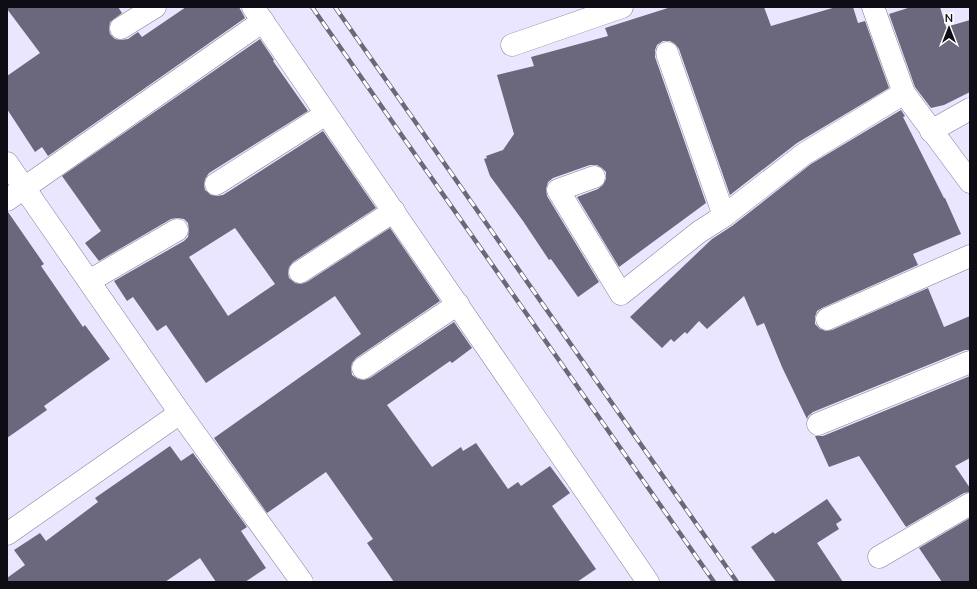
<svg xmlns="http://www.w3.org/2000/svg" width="977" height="589" font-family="Mulish,sans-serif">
<rect width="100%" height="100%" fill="#eae6ff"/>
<g fill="#6b677d" fill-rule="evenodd">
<path d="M7,7H118L122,13L110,22L109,29L110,34L115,39L121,40L128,39L138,32L142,37L186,7H239L245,18L48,156L42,147L35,152L7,109V76L40,53L7,9Z"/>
<path d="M671,7H764L771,26L836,7H853L858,23L865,21L889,88L797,143L730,195L679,49L675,44L670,41H663L657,45L655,50V57L706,203L619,267L577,197L598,189L603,185L606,179V172L602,168L597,165H590L553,178L548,182L546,189L547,196L599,282L578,297L551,259L549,260L523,221L490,176L484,159L487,158L486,156L503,150L514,134L497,75L534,66L531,57L608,36L605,28Z"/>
<path d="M911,7H940L946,27L970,20V92L944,105L931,108L915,87L889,14Z"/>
<path d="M260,39L274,60L273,61L308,111L209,173L205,179L204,185L205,190L211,195L217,196L223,195L323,131L376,208L293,262L289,267L288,273L289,278L295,283L301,284L307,282L390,228L440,301L356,358L352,363L351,368L352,375L358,379L364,380L370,378L454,322L472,348L452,363L450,361L387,405L432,467L461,447L463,451L476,443L508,489L518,482L521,486L550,466L570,493L552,506L596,569L577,582H394L367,543L373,539L326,472L267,513L214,438L361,334L335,296L206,383L166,325L157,331L133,297L127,301L114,281L184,241L188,237L189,230L188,223L184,219L177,218L171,219L99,261L85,243L101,231L62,176ZM235,228L275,284L228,316L189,257Z"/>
<path d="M901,110L905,116L903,117L944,198H945L961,234L913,254L918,265L822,308L817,311L815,317V324L820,329L826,331L832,330L928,288L944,327L970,316V350H965L813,412L808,416L807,419L782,367L764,323L757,326L744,296L707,329L699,321L687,334L685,332L674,342L671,339L662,348L630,317L712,239L732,226L811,164Z"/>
<path d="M7,212H8L44,264L41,266L83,327L85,325L110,359L44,406L47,410L7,438Z"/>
<path d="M970,376V458L955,466L970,488V492L964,493L906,527L859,456L829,467L815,436H823Z"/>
<path d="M170,446L181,461L193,453L247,527L241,531L266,568L245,582H216L200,558L165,582H7V578L25,565L14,550L40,533L46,541L98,502L95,498Z"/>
<path d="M827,499L842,520L836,524L839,529L817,543L843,582H776L751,547L773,532L775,534Z"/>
<path d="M970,518V582H942L919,548Z"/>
</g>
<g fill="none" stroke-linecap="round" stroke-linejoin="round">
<defs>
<g id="minor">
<path d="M253,7L648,582"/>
<path d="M873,7L904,93L970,182"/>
<path d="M121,28L155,7"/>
<path d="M512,45L622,7"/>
<path d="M667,53L724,216"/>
<path d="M931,131L970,109"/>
<path d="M7,163L180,413L302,582"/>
<path d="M594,177L558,190L621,294L699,232L724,216L804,154L904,93"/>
<path d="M216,184L326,114"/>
<path d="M7,200L263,21"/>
<path d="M300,272L394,211"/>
<path d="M89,281L177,230"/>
<path d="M827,319L970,256"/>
<path d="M363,368L458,304"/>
<path d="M818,424L970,362"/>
<path d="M7,534L180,413"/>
<path d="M879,557L970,504"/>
</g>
</defs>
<use href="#minor" stroke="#837f95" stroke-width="23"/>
<use href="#minor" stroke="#fff" stroke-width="22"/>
<defs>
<g id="rail">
<path d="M312,7L714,582"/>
<path d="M335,7L737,582"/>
</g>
</defs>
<use href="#rail" stroke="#6b6877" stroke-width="4.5"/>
<use href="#rail" stroke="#fff" stroke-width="3" stroke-dasharray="9" stroke-linecap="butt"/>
</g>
<rect width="977" height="589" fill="none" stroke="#0e0c14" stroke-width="16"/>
<g transform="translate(949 28)" stroke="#ffffff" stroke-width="3" paint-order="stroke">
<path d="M0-3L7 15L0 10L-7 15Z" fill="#0e0c14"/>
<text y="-6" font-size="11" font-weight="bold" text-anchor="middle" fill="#0e0c14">N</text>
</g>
</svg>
